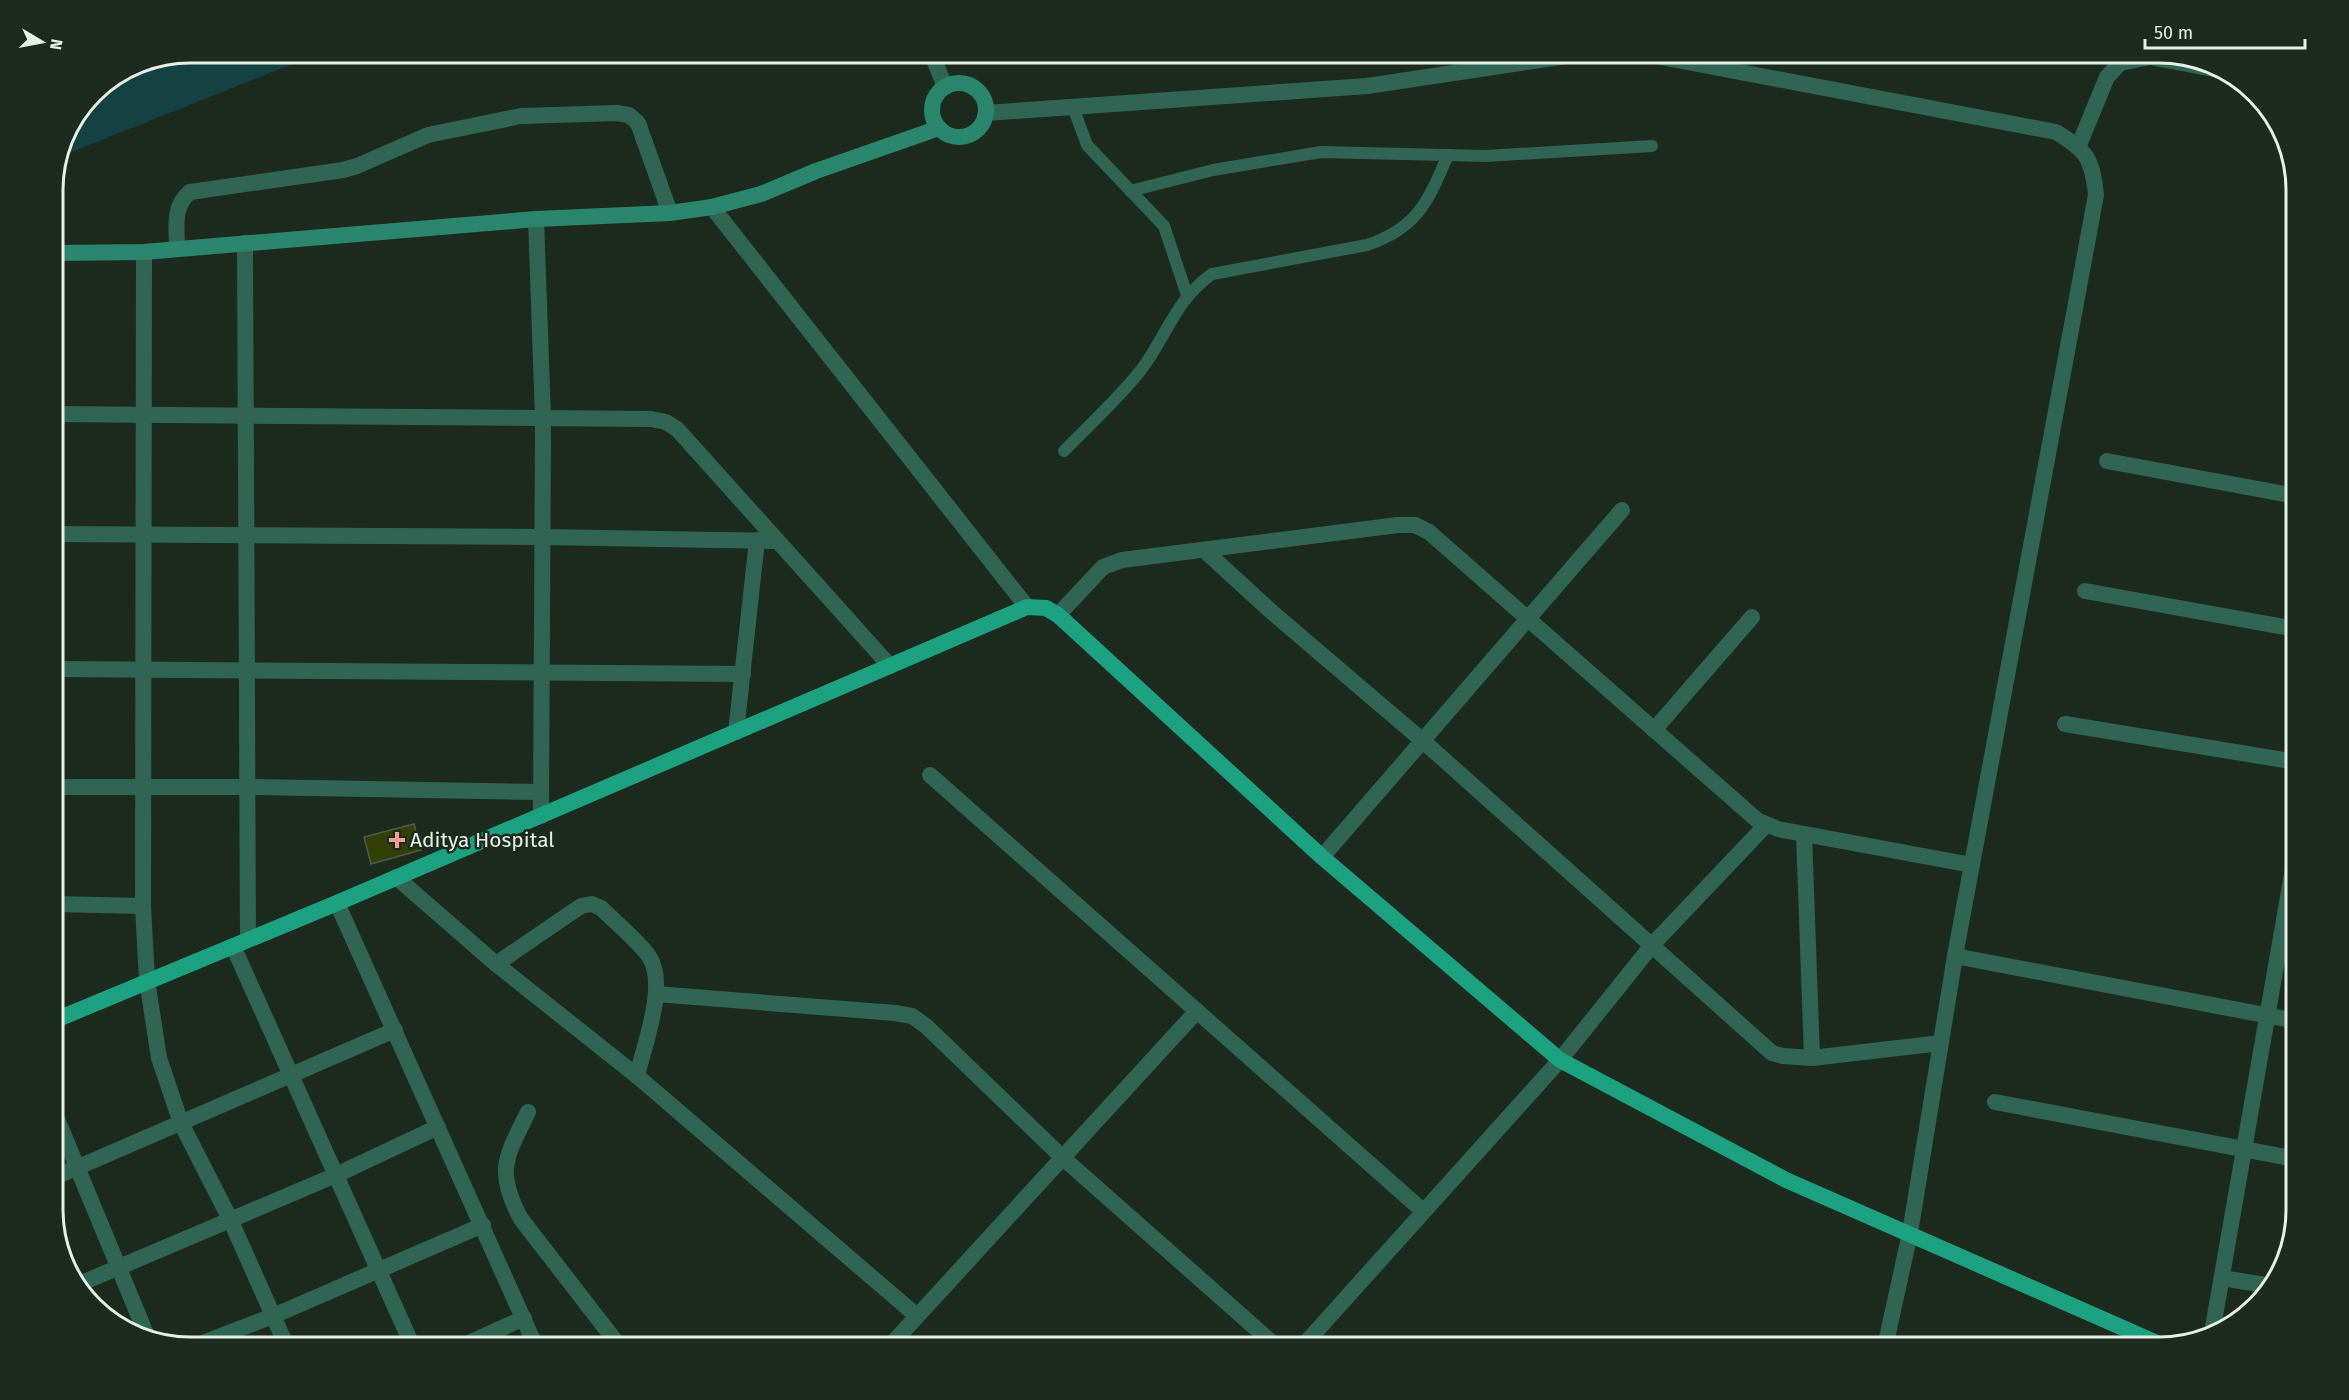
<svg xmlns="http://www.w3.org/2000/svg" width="2349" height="1400" font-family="'Fira Sans',sans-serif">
<rect width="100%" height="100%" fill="#1d2b1e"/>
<path fill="#144141" d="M190,53H320L59,157L63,137L93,93L138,63Z"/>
<path fill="#313f05" stroke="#535947" stroke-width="1.5" d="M414,824L421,850L371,864L364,837Z"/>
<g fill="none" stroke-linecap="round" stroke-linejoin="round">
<g stroke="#306554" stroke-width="12">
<path d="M1073,107L1087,145L1164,226L1187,295"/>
<path d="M1130,191L1213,170L1321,152L1486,156L1652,146"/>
<path d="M1064,451C1089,425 1118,399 1141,370C1167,336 1174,301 1212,274L1367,245C1418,228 1428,201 1448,155"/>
</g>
<g stroke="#306554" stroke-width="16">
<path d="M1635,52L2056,132C2087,151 2092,158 2096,195L1955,956L1910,1233L1885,1347"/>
<path d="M986,113L1367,86L1593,52"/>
<path d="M2079,145L2107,77L2120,63L2150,57L2229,72"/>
<path d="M712,207L1027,607"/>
<path d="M536,219L543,418L541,816"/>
<path d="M245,243L248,940"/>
<path d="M177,249C177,228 172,207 190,192L343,170L357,166L428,135L521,116L617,113L629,115L638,123L670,213"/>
<path d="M144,252L143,906L147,980L159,1058L181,1123L230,1219L287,1347"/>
<path d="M53,414L651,419L666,422L677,429L890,666"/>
<path d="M2107,461L2296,496"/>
<path d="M53,534L542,537L777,541"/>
<path d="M1204,550L1273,613L1423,741L1772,1053L1783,1056L1812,1058L1941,1043"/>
<path d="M2085,591L2296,629"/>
<path d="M1058,615L1103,567L1122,560L1398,525H1415L1429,532L1757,820L1778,829L1972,865"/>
<path d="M53,669L743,674"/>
<path d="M2065,724L2296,762"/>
<path d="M1654,730L1752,617"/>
<path d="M736,732L757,540"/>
<path d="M930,775L1423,1211"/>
<path d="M53,787H247L541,792"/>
<path d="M1804,834L1812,1058"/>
<path d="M1322,857L1622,510"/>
<path d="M396,877L496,964L637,1076L917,1316"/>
<path d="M337,903L536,1347"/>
<path d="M53,904L143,906"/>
<path d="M233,946L413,1347"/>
<path d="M1955,956L2296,1021"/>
<path d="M496,964L581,906L592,904L601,908C614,921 641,943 650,958C667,986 644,1046 637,1076"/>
<path d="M656,994L895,1013L912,1016L926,1026L1063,1158L1277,1347"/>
<path d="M1995,1102L2296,1159"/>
<path d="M53,1109L147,1336"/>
<path d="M528,1112C506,1157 495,1171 521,1219L620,1347"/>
<path d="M53,1178L395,1030"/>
<path d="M2222,1278L2271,1286"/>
<path d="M77,1285L336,1175L438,1127"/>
<path d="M2212,1333L2296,851"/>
<path d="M192,1347L273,1316L483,1225"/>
<path d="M460,1347L524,1318"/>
<path d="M889,1347L1197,1011"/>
<path d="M1302,1347L1560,1060L1653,944L1766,825"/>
</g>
<path stroke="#306554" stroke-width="16" d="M931,52L945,87"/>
<g stroke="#2a876e" stroke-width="16">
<circle cx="959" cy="110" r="27"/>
<path d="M53,253L144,252L536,219L670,213L712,207L761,194L816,171L939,128"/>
</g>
<path stroke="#1ca181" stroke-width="16" d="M53,1021L337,903L1027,607L1046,608L1058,615L1322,857L1560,1060L1786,1180L2164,1346"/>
</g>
<path fill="#f59c93" stroke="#1d2b1e" stroke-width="2" d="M394 831h6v6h6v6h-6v6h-6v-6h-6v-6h6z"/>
<g text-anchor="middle" stroke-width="5" stroke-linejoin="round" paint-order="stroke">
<g font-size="21" fill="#e7f0e7" stroke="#1d2b1e" text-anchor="start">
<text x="410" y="847">Aditya Hospital</text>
</g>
</g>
<path d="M0 0H2349V1400H0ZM190 63H2159A127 127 0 0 1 2286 190V1210A127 127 0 0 1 2159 1337H190A127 127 0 0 1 63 1210V190A127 127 0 0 1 190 63Z" fill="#1d2b1e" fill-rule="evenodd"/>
<path fill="none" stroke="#e7f0e7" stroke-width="3" d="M190 63H2159A127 127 0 0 1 2286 190V1210A127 127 0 0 1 2159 1337H190A127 127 0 0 1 63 1210V190A127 127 0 0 1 190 63Z"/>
<g transform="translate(42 42) rotate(100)" stroke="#1d2b1e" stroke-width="4.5" paint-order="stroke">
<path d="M0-4.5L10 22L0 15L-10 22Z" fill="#e7f0e7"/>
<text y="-9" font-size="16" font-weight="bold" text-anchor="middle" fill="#e7f0e7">N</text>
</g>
<path d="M2145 39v9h160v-9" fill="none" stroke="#e7f0e7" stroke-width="3"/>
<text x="2154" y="39" font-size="18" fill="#e7f0e7" stroke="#1d2b1e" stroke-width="4.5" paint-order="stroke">50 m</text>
</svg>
